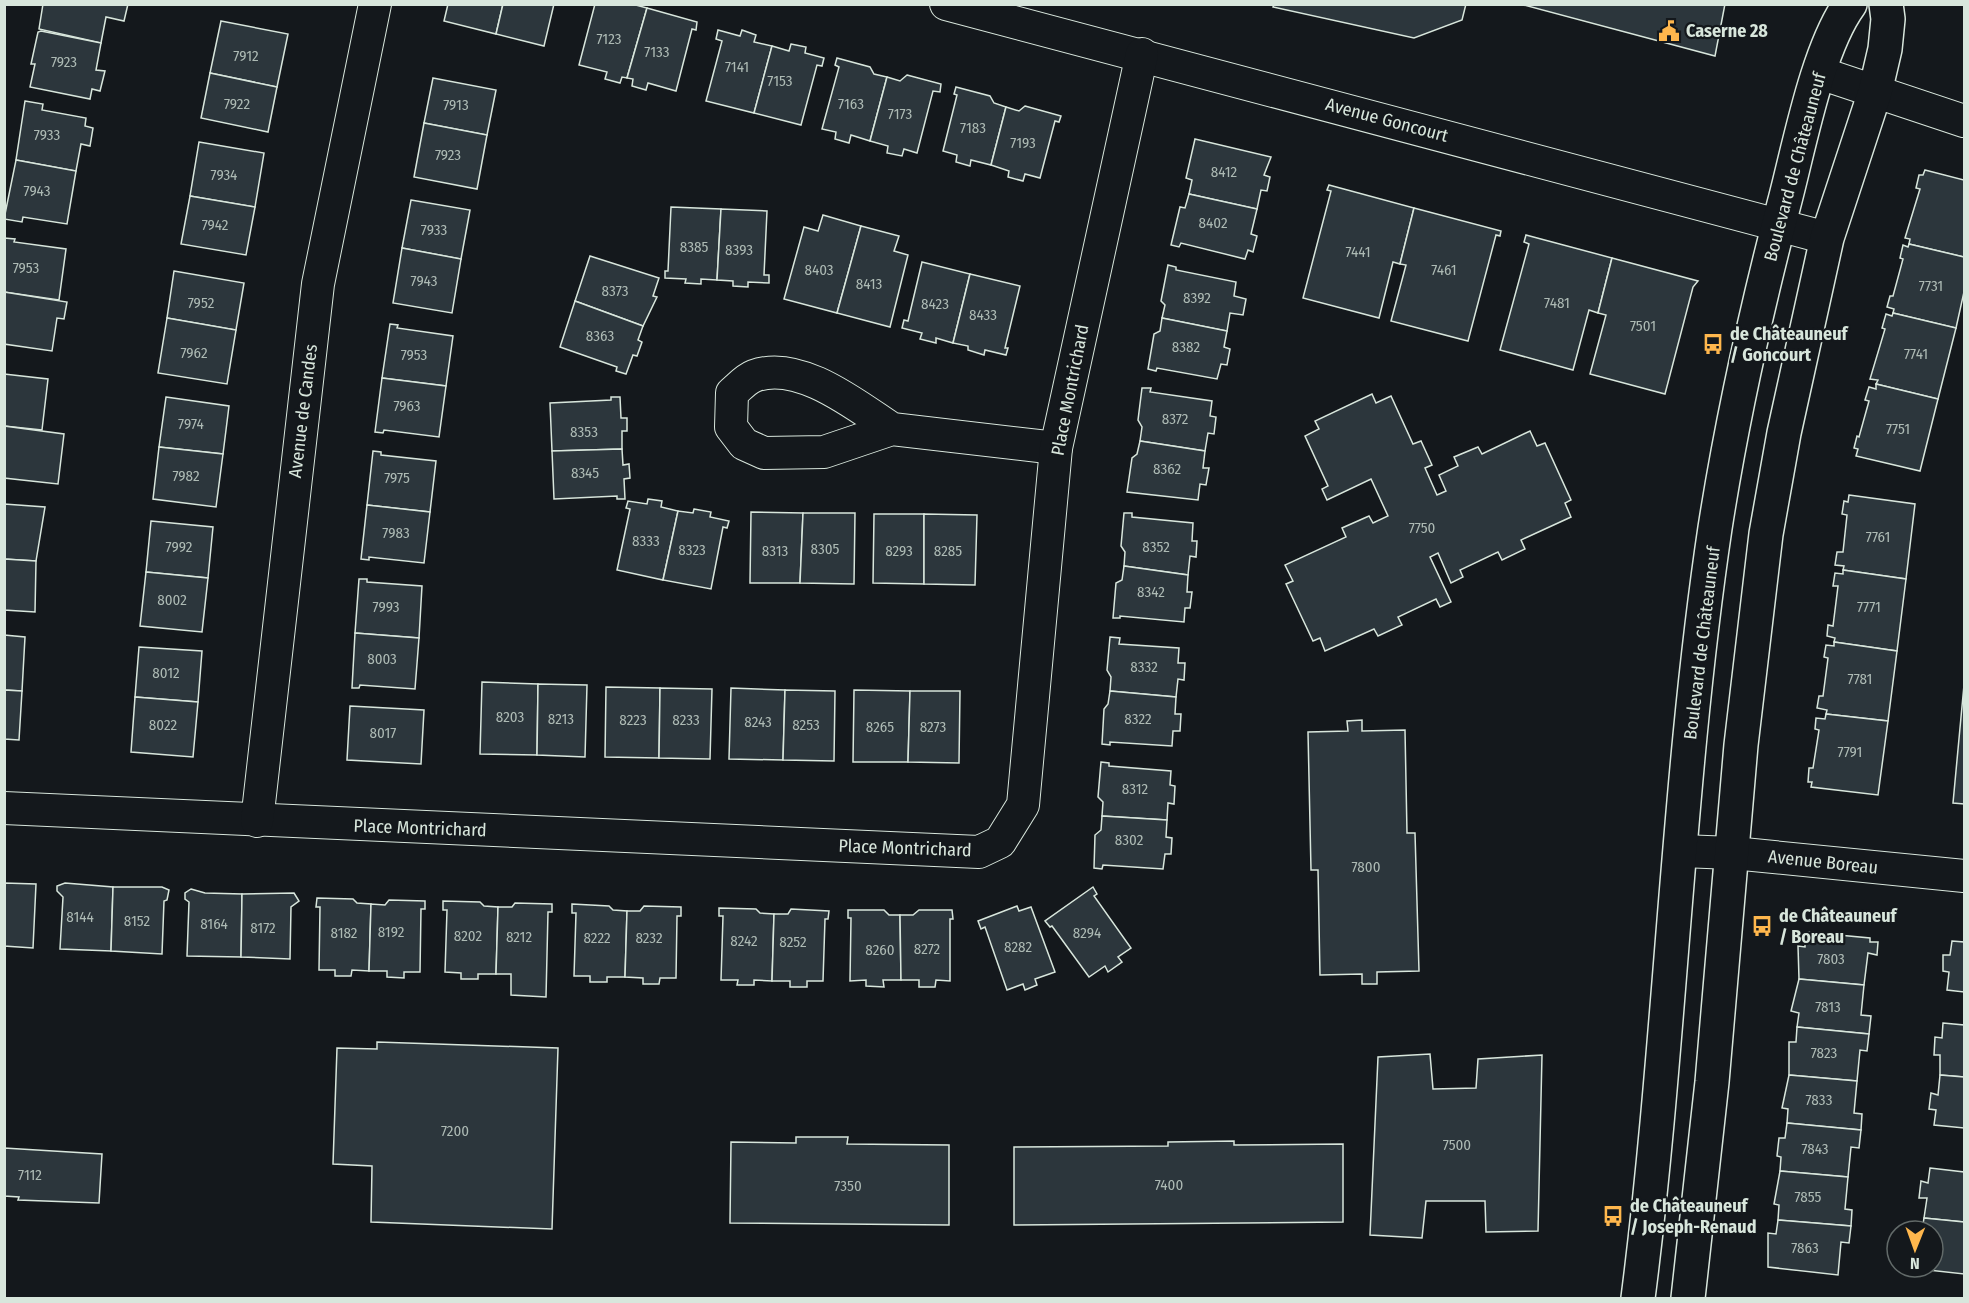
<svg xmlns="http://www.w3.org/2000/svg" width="1969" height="1303" font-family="'Fira Sans Condensed',sans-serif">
<rect width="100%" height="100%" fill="#14181c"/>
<g fill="#2c363c" stroke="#d8e6dc" stroke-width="1.5">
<path d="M43,4H128L124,21L106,17L101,43L39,29Z"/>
<path d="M448,4H503L496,34L444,21Z"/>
<path d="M503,4H554L544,46L496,34Z"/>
<path d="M595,4H632L647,8L627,78L622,77L620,83L605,79L607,72L579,65Z"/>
<path d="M1274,4H1466L1462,20L1414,38L1273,7Z"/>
<path d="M1520,4H1725L1715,56Z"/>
<path d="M647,8L697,22L696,30L692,29L676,91L648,83L646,90L632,86L633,79L627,78Z"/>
<path d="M221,21L288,34L277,87L210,73Z"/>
<path d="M718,30L740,36L742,30L756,35L754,42L772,46L754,113L706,101L722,41L716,39Z"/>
<path d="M41,31L101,43L96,70L105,71L100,91L92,89L90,99L30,87L35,64H31L38,32Z"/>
<path d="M791,44L806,47L805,53L824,58L822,66L817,65L801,125L754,113L772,46L789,51Z"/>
<path d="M837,58L870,67L874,74L887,77L870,141L851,135L849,143L835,139L836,132L822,129L839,67L835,65Z"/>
<path d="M210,73L277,87L268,132L201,118Z"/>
<path d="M907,75L941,84L940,92L933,91L917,153L904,149L902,156L887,153L888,146L870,141L887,77L900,81Z"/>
<path d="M433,78L496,90L487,135L424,123Z"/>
<path d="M956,87L990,96L994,103L1006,107L991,165L971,160L970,166L956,162L957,155L943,151L957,95L954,94Z"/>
<path d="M25,101L43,104L42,110L86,118L85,126L93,128L90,146L81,144L76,171L16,160Z"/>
<path d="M1025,106L1061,116L1059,122L1055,121L1040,178L1025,174L1023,181L1008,177L1009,171L991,165L1006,107L1019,111Z"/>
<path d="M424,123L487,135L477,189L414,177Z"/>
<path d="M1195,139L1271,157L1264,175L1270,177L1267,191L1261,190L1257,209L1189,194L1192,180L1186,178Z"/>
<path d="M199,142L264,153L255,207L190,196Z"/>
<path d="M16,160L76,171L67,224L23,217L22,222L4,219Z"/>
<path d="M1925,170L1964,180V257L1909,244L1910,239L1905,238L1920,189L1916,188L1919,175H1923Z"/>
<path d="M1329,185L1414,208L1400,264L1393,262L1379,318L1303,298L1331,191L1327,190Z"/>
<path d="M1189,194L1257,209L1251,234L1257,236L1253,252L1248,250L1245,259L1181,243L1179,247L1171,245L1180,207L1185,208Z"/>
<path d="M190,196L255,207L246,255L181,244Z"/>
<path d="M411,200L470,210L461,259L402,248Z"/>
<path d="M671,207L721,209L717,280L701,279V284L685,283L686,279L665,278V271H668Z"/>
<path d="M1414,208L1501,231L1500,236L1496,235L1468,341L1391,321L1406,265L1400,264Z"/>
<path d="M721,209L767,211L764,275H769V283L748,282V287L733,286V281L717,280Z"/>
<path d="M823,215L861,226L837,313L784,299L804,227L818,231Z"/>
<path d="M861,226L899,236L894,251L908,255L890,327L837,313Z"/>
<path d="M1526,235L1612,258L1598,313L1589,310L1573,370L1500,350L1529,244L1524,242Z"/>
<path d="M4,238L15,239L14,242L66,249L59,300L4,292Z"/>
<path d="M1909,244L1964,257V292L1956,328L1893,313L1894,309L1887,307L1890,296H1893L1903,259L1900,258L1903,245L1908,247Z"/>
<path d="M402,248L461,259L452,313L393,303Z"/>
<path d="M590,256L659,278L653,296L657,297L643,326L575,301Z"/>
<path d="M1612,258L1698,281L1693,287L1665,394L1590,374L1606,315L1598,313Z"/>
<path d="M922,262L970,274L953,343L936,338V343L920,339L922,333L902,328L904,320L908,321Z"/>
<path d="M1168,265L1176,267V270L1236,282L1234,296L1246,299L1243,315L1230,313L1227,331L1162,318L1165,305L1161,301Z"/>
<path d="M174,271L244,283L236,330L167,318Z"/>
<path d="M970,274L1020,286L1005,348H1008L1006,355L985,350L984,355L968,350V346L953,343Z"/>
<path d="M4,292L67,302L64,319L57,318L52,351L4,344Z"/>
<path d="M575,301L643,326L638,340L642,342L637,356L633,355L626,374L616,371L617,367L560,347Z"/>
<path d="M1893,313L1956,328L1938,399L1876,384L1878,380L1870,379L1885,329L1882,328L1886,314L1892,316Z"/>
<path d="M167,318L236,330L227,384L158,373Z"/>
<path d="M1162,318L1227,331L1224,347L1230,349L1227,365L1221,364L1217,379L1157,368L1156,371L1148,369L1154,334L1160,331Z"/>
<path d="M390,324L398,325L397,328L453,336L446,386L382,378Z"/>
<path d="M4,374L48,379L42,430L4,426Z"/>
<path d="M382,378L446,386L439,437L384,430L383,433L375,432Z"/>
<path d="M1876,384L1938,399L1920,471L1856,456L1858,449L1854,448L1857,436L1859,437L1869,401L1865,400L1869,387L1876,389Z"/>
<path d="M1142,388H1151L1150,392L1212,401L1210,416L1216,417L1214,434L1208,433L1205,451L1140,441L1142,427L1138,420Z"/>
<path d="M1372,394L1376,403L1391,396L1413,444L1421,441L1432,465L1425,468L1437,495L1446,491L1439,475L1458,466L1454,457L1478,447L1482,454L1530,431L1537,446L1545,443L1571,500L1565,503L1571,517L1521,540L1525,549L1502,560L1498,552L1460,570L1463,577L1451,583L1438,553L1430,557L1451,602L1440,607L1436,599L1398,617L1402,625L1378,636L1374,629L1325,651L1320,638L1313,641L1286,584L1293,581L1285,565L1346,537L1342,528L1369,516L1373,523L1388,516L1371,479L1327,500L1322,489L1328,486L1305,436L1319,429L1315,421Z"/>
<path d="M166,397L229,406L223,454L159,447Z"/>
<path d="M611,397H620L621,418H627V431H622V449L552,451L550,403L611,400Z"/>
<path d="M4,426L64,434L58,484L4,478Z"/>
<path d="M1140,441L1205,451L1203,468H1209L1206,485L1200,484L1198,500L1127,492L1132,458L1137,454Z"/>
<path d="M159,447L223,454L216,507L153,499Z"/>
<path d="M622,449L623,465L629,464L630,478L624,479L625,499H617V496L554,499L552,451Z"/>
<path d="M373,451L381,452V455L436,461L430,512L367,505Z"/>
<path d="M1849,495L1915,504L1906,579L1843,570L1844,566L1835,565L1837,552H1843L1847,515L1842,514L1844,501L1848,502Z"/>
<path d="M648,499L662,501L661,507L678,511L663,580L617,570L630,509L626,508L628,501L647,504Z"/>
<path d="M4,504L45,507L36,561L4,559Z"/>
<path d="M367,505L430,512L424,563L369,557V560L361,559Z"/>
<path d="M694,509L711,512L710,517L729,521L727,528L723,527L711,589L663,580L678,511L693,513Z"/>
<path d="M751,512L803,513L800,583H750Z"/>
<path d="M803,513H855L854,584L800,583Z"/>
<path d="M1124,513H1132V517L1193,523L1192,541H1197L1196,557L1190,556L1188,575L1124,566L1125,552L1121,546Z"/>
<path d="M874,514H924V584L873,583Z"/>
<path d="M924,514L977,515L975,585L924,584Z"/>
<path d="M151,521L213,527L208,578L146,572Z"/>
<path d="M4,559L36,561L35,612L4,610Z"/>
<path d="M1124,566L1188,575L1187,592H1192L1190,608H1185L1184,622L1120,616V618H1113L1116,583L1122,580Z"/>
<path d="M1843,570L1906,579L1897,651L1834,642L1835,638L1827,636L1828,625L1833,626L1838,586H1833L1835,573L1843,574Z"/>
<path d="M146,572L208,578L202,632L140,626Z"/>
<path d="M359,579H367V582L422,586L419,638L355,633Z"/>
<path d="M355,633L419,638L415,689L360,685L359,688H352Z"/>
<path d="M4,635L25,637L22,691L4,690Z"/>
<path d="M1110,637L1120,638L1119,644L1179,648L1178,663H1185L1184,680L1178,679L1176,697L1110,691L1111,677L1107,670Z"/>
<path d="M1834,642L1897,651L1888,721L1826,714L1827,710L1817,708L1819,696H1823L1828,658L1824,657L1826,645L1834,646Z"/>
<path d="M139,647L202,651L198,702L135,697Z"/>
<path d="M482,682L538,684L537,755L480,754Z"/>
<path d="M538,684L587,685L585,757L537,755Z"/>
<path d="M1964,685V804L1953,803Z"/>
<path d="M606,687L660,688L659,758L605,757Z"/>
<path d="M660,688L712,689L710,759L659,758Z"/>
<path d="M731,688L785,690L783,760L729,759Z"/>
<path d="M4,690L22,691L19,740L4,739Z"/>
<path d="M785,690L835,691L834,761L783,760Z"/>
<path d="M854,690L910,691L908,762H853Z"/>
<path d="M910,691H960L959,763L908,762Z"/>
<path d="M1110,691L1176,697L1175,714H1181L1180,731H1173L1172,746L1110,742V745L1102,744L1104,709L1108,704Z"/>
<path d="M135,697L198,702L193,757L131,752Z"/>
<path d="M350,706L424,710L421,764L347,760Z"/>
<path d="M1826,714L1888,721L1878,795L1811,787L1812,782H1808L1809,768H1813L1819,730L1815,729L1816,718L1825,719Z"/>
<path d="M1362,720V731L1405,730L1407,833H1415L1419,971L1377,972V984H1362V974L1320,975L1318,870H1311L1308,732L1348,731L1347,721Z"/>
<path d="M1101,762L1109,763V766L1171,771L1170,785L1175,786L1174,804L1168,803L1167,820L1102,816L1103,802L1098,797Z"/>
<path d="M1102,816L1167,820L1166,837L1172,838L1171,854H1165L1163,869L1103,865L1102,869L1094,868L1095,835L1101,830Z"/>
<path d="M4,883L36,884L33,948L4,946Z"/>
<path d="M65,883L113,887L111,951L60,949L63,897L57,891V886Z"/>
<path d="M113,887H162L169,890L167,900L164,901L162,954L111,951Z"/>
<path d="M1093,887L1097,894L1094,896L1131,948L1118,957L1122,962L1108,972L1105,966L1089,977L1052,926L1050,927L1045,921Z"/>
<path d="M191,889L205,893L242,894L241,957L187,956L189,902L185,899V893Z"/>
<path d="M294,893L299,901L291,907L290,959L241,957L242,894Z"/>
<path d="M317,898L353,899L357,903L371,904L369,971L352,970L351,976H335V970H319L320,907H316Z"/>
<path d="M389,900L425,901V909H421L420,972H404V978L387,977V971H369L371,904L385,905Z"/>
<path d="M443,901L480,902L484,906L498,907L496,974H478V979H461V973L445,972L447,910H443Z"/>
<path d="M515,903L552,904V912H548L546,997L511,995V974H496L498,907H512Z"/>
<path d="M572,904L609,906L613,910L627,911L625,977H607V982H590V976H574L576,913H572Z"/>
<path d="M644,906L681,907V916H677L676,978H660L659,984H643V978L625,977L627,911H640Z"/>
<path d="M1017,906L1019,911L1031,907L1055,972L1035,979L1037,985L1025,990L1023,984L1007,990L985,927L981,929L978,921Z"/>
<path d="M719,908L756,909L760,913L774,914L772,981L754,980V985H737L738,980H721L723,916H719Z"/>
<path d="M791,909L829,911L828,919H825L823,981H807V987H790V981H772L774,914H788Z"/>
<path d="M848,910H884L889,915H900L901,980H883L884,987L866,986V980L850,981L851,918H848Z"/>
<path d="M919,910H952L953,919H950V981L936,980L935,987H919V980H901L900,915H913Z"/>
<path d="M1806,932L1870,938V942H1878L1877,955L1868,953L1864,985L1799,979L1798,946L1805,947Z"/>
<path d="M1952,941L1964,942V992L1947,990L1949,972L1943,971V955H1950Z"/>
<path d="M1799,979L1864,985L1861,1015L1871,1016L1869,1034L1797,1027L1799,1013L1791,1011Z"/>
<path d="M1943,1023L1964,1025V1077L1940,1075V1055H1934L1935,1037L1942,1038Z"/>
<path d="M1797,1027L1869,1034L1867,1051L1860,1050L1857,1081L1789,1075V1042H1796Z"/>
<path d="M377,1042L558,1048L552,1229L371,1222L372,1166L333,1164L337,1048L377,1049Z"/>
<path d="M1430,1054L1433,1089L1476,1088L1478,1059L1542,1055L1538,1231L1486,1232L1485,1201H1426L1422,1238L1370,1235L1378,1057Z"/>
<path d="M1789,1075L1857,1081L1854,1113L1862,1114L1861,1130L1787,1123L1788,1109L1782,1108Z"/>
<path d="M1940,1075L1964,1077V1128L1934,1125L1936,1110L1929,1109L1931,1093L1938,1095Z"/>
<path d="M1787,1123L1861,1130L1859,1148L1851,1147L1848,1177L1780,1171L1781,1157L1777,1156L1779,1138H1785Z"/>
<path d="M796,1137H848L847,1144L949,1145V1225L730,1223L731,1142L796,1143Z"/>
<path d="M1234,1141V1145L1343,1144V1222L1014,1225V1147L1168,1146V1142Z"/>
<path d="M4,1148L102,1154L99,1203L18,1200L19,1197L4,1196Z"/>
<path d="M1930,1168L1964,1172V1222L1924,1218L1927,1198H1919L1921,1181L1928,1183Z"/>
<path d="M1780,1171L1848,1177L1845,1209L1852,1210L1851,1226L1778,1220L1779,1205L1774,1204Z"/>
<path d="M1924,1218L1964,1222V1274L1919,1269V1267H1933V1231H1922Z"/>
<path d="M1778,1220L1851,1226L1849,1243L1841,1242L1838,1275L1768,1267V1233L1776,1234Z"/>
</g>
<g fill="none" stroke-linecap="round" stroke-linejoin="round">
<defs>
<g id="minor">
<path d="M946,4L1827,238"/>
<path d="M1820,73L1964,121"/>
<path d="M892,429C857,406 799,359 754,376C746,379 738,388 732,393L731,427L744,444L764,453L824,452L892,429L1056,448"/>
<path d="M4,808L979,852L1000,842L1023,805L1056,448L1142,54"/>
<path d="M257,821L318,284L375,4"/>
<path d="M1681,851L1733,853L1964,876"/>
</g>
<g id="tertiary">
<path d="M1638,1298C1671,1042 1677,783 1715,528C1732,419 1756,311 1784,204C1799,148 1817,49 1850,4"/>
<path d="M1688,1298L1712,1082L1741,745L1766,534L1784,433L1827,238L1875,92L1885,49L1888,19L1886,4"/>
</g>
</defs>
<use href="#minor" stroke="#d8e6dc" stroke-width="34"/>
<use href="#tertiary" stroke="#d8e6dc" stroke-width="36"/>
<use href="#minor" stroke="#14181c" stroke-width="32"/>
<use href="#tertiary" stroke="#14181c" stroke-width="33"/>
</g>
<defs>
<symbol id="civic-bare" viewBox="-9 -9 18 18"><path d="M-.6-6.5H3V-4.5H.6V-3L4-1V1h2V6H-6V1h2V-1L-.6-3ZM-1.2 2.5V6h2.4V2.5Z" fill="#ffb74d" stroke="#14181c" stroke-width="2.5" paint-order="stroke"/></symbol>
<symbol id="bus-bare" viewBox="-9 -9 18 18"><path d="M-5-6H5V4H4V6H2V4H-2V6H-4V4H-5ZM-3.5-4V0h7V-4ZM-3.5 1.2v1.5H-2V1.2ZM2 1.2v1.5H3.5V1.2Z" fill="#ffb74d" stroke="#14181c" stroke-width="2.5" paint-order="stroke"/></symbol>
</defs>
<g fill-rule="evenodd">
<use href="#civic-bare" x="1654" y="16" width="30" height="30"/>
<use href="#bus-bare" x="1698" y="329" width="30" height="30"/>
<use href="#bus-bare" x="1747" y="911" width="30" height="30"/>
<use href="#bus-bare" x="1598" y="1201" width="30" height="30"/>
</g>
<g text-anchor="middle" stroke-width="4.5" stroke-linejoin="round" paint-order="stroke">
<g font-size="15" fill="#adbab4">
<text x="609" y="44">7123</text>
<text x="657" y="57">7133</text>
<text x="246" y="61">7912</text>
<text x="64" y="67">7923</text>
<text x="737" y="72">7141</text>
<text x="780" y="86">7153</text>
<text x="237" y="109">7922</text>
<text x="851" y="109">7163</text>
<text x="456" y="110">7913</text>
<text x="900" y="119">7173</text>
<text x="973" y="133">7183</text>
<text x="47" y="140">7933</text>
<text x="1023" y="148">7193</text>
<text x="448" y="160">7923</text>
<text x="1224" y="177">8412</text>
<text x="224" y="180">7934</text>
<text x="37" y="196">7943</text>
<text x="1213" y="228">8402</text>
<text x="215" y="230">7942</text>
<text x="434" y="235">7933</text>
<text x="694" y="252">8385</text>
<text x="739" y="255">8393</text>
<text x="1358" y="257">7441</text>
<text x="26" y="273">7953</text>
<text x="819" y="275">8403</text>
<text x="1444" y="275">7461</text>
<text x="424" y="286">7943</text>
<text x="869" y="289">8413</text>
<text x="1931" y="291">7731</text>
<text x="615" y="296">8373</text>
<text x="1197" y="303">8392</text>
<text x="201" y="308">7952</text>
<text x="1557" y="308">7481</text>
<text x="935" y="309">8423</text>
<text x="983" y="320">8433</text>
<text x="1643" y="331">7501</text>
<text x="600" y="341">8363</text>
<text x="1186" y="352">8382</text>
<text x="194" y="358">7962</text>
<text x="1916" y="359">7741</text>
<text x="414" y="360">7953</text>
<text x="407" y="411">7963</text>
<text x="1175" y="424">8372</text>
<text x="191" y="429">7974</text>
<text x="1898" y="434">7751</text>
<text x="584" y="437">8353</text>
<text x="1167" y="474">8362</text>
<text x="585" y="478">8345</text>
<text x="186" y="481">7982</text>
<text x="397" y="483">7975</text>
<text x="1422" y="533">7750</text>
<text x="396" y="538">7983</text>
<text x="1878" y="542">7761</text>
<text x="646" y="546">8333</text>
<text x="179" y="552">7992</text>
<text x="1156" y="552">8352</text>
<text x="825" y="554">8305</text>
<text x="692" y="555">8323</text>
<text x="775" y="556">8313</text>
<text x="899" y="556">8293</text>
<text x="948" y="556">8285</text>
<text x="1151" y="597">8342</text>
<text x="172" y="605">8002</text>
<text x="386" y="612">7993</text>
<text x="1869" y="612">7771</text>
<text x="382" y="664">8003</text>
<text x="1144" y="672">8332</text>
<text x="166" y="678">8012</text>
<text x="1860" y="684">7781</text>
<text x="510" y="722">8203</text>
<text x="561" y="724">8213</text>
<text x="1138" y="724">8322</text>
<text x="633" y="725">8223</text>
<text x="686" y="725">8233</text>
<text x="758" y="727">8243</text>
<text x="163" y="730">8022</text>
<text x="806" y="730">8253</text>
<text x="880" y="732">8265</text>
<text x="933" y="732">8273</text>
<text x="383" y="738">8017</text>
<text x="1850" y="757">7791</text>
<text x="1135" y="794">8312</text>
<text x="1129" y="845">8302</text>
<text x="1366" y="872">7800</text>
<text x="80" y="922">8144</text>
<text x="137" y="926">8152</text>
<text x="214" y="929">8164</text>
<text x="263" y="933">8172</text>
<text x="391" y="937">8192</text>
<text x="344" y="938">8182</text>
<text x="1087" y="938">8294</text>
<text x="468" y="941">8202</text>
<text x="519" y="942">8212</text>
<text x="597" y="943">8222</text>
<text x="649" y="943">8232</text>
<text x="744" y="946">8242</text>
<text x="793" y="947">8252</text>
<text x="1018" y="952">8282</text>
<text x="927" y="954">8272</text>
<text x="880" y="955">8260</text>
<text x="1831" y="964">7803</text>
<text x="1828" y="1012">7813</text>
<text x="1824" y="1058">7823</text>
<text x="1819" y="1105">7833</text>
<text x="455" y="1136">7200</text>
<text x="1457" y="1150">7500</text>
<text x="1815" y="1154">7843</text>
<text x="30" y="1180">7112</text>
<text x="1169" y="1190">7400</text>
<text x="848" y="1191">7350</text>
<text x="1808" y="1202">7855</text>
<text x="1805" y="1253">7863</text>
</g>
<g font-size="18" font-weight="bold" fill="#d8e6dc" stroke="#14181c" text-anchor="start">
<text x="1686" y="37">Caserne 28</text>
<text x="1730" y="340">de Châteauneuf<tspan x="1730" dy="21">/ Goncourt</tspan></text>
<text x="1779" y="922">de Châteauneuf<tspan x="1779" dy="21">/ Boreau</tspan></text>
<text x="1630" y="1212">de Châteauneuf<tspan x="1630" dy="21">/ Joseph-Renaud</tspan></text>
</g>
<g font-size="18" fill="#d8e6dc" stroke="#14181c">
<text transform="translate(1387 120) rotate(15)" y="6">Avenue Goncourt</text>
<text transform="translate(1795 167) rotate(-75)" y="6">Boulevard de Châteauneuf</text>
<text transform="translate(1070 390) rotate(-79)" y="6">Place Montrichard</text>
<text transform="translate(303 411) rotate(-83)" y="6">Avenue de Candes</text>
<text transform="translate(1702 643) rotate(-83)" y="6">Boulevard de Châteauneuf</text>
<text transform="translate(420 828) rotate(2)" y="6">Place Montrichard</text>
<text transform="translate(905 848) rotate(2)" y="6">Place Montrichard</text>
<text transform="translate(1823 862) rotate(6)" y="6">Avenue Boreau</text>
</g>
</g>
<rect width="1969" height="1303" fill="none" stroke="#d8e6dc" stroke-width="12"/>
<g transform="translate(1915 1249) rotate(181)"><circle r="28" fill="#14181c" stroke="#626a69" stroke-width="1.5"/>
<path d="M0-4.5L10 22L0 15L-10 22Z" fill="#ffb74d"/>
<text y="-9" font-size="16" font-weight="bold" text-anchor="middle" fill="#d8e6dc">N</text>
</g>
</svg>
